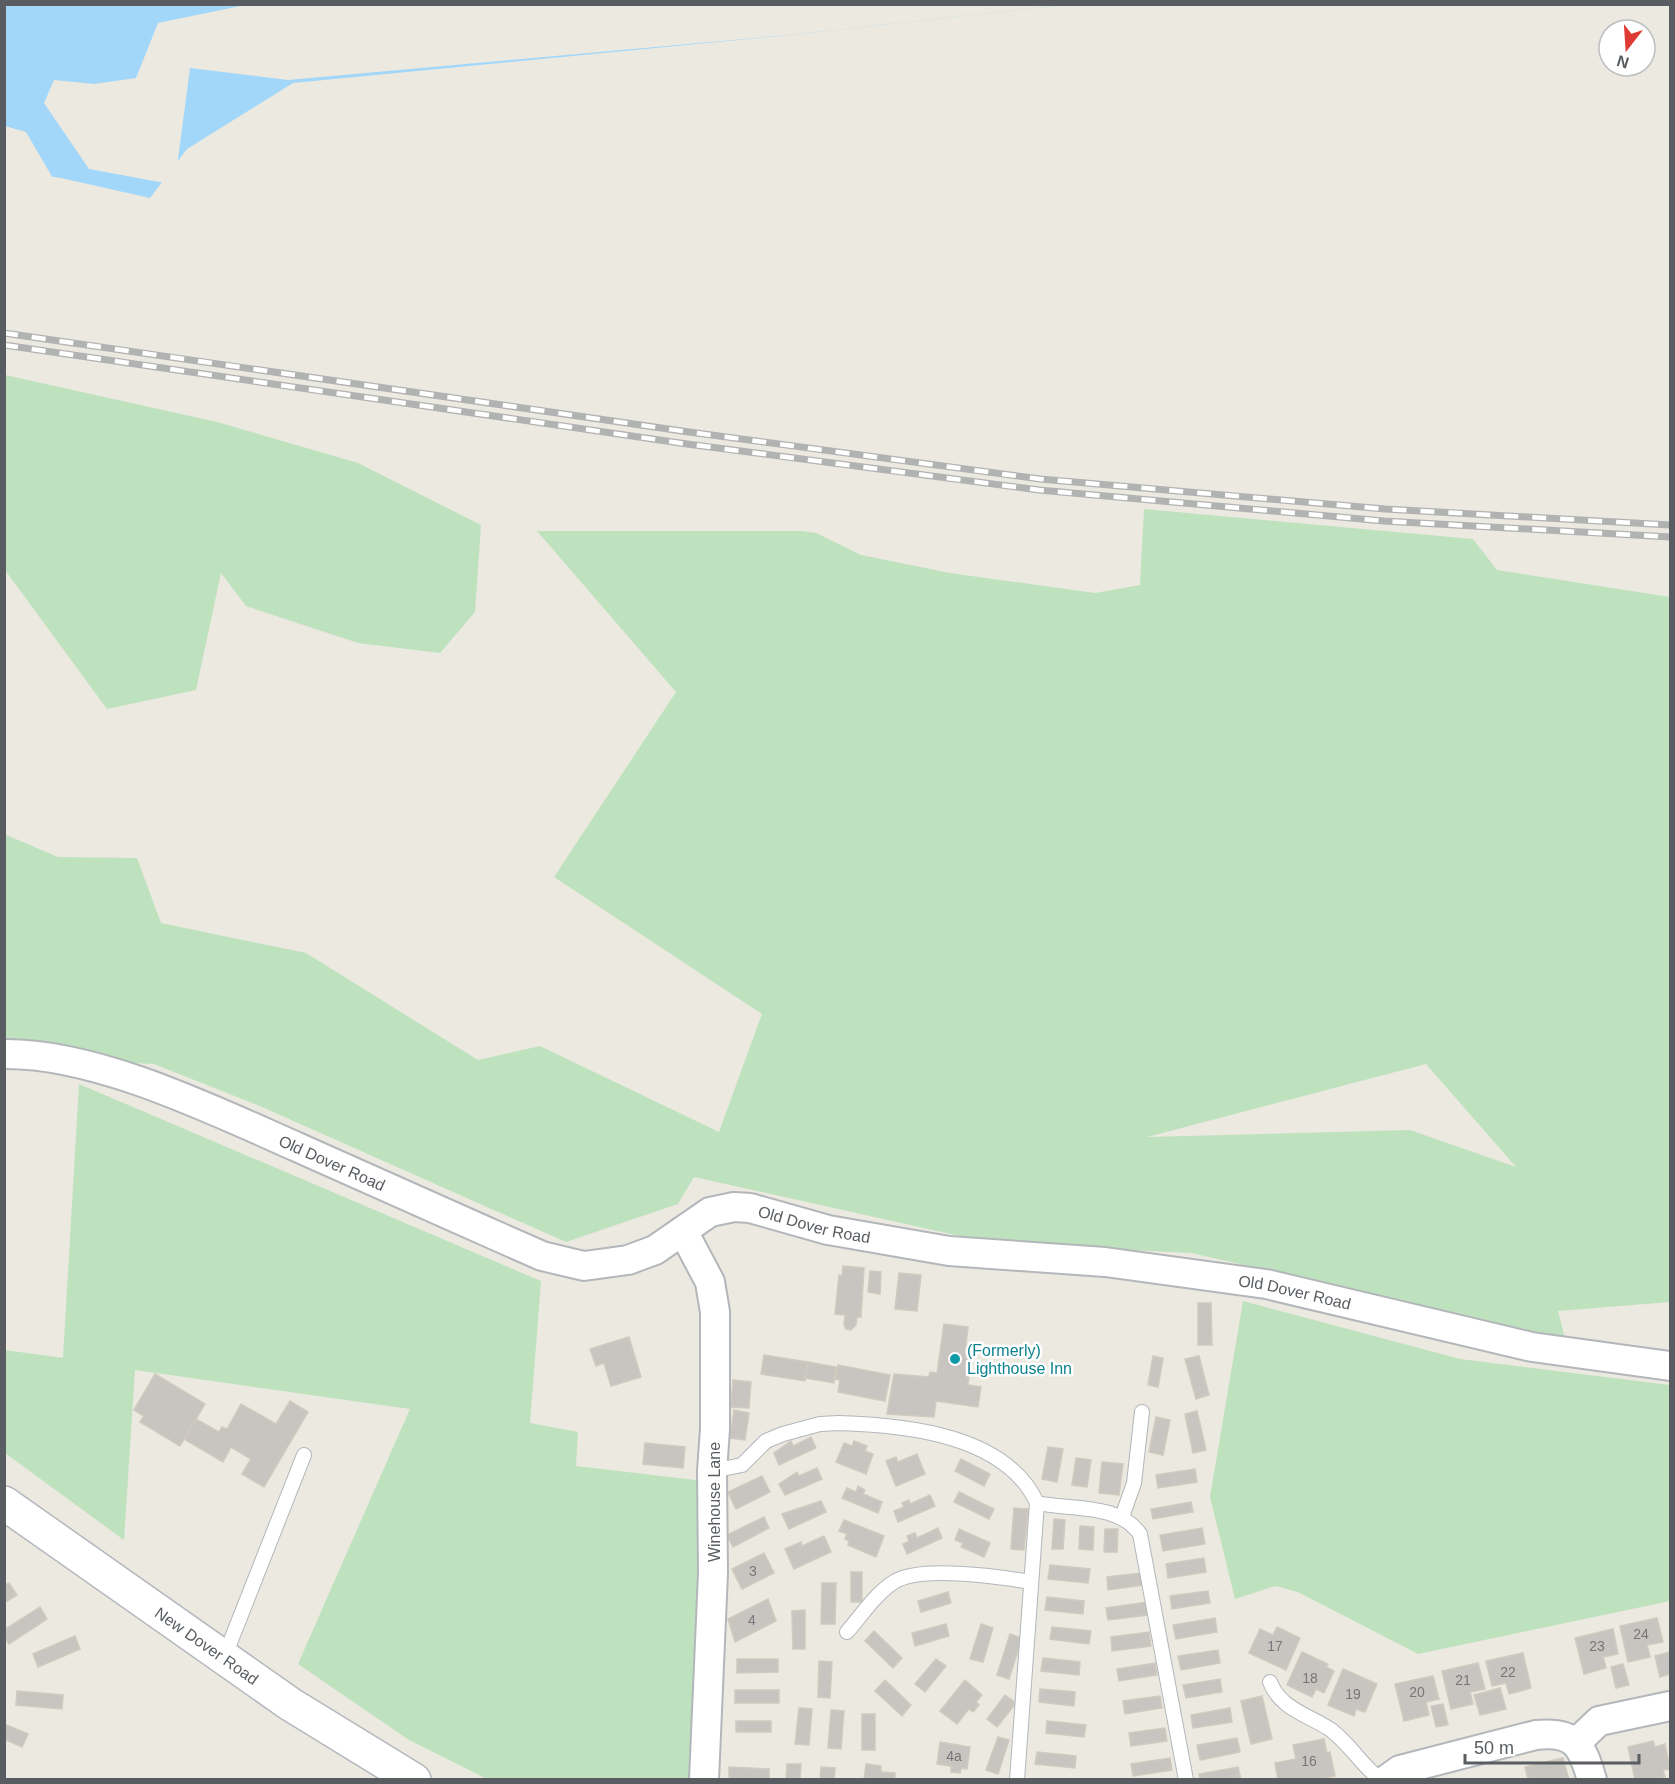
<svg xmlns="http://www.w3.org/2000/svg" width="1675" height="1784" font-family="Arial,sans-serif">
<rect width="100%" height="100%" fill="#ebe9e0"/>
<g fill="#bfe2be" fill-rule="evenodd">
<path d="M5,375L217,422L358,463L481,525L475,612L440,653L358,643L246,606L221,573L196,690L107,709L5,570Z"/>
<path d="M1144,509L1473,539L1497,570L1670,597V1302L1558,1311L1566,1342H1556L1391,1298L1191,1253L991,1243L694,1177L678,1204L566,1242L262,1107L154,1064L5,1057L4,834L58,857L137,858L161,923L306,953L478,1060L540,1046L719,1132L762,1014L554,877L676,692L537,531H801L816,533L861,555L950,573L1095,593L1140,585ZM1426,1064L1516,1167L1410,1130L1147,1137Z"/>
<path d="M79,1084L541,1281L530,1423L578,1432L576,1466L704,1481L695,1779H487L409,1740L298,1664L410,1409L135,1370L124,1540L5,1453V1350L63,1358Z"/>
<path d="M1243,1301L1460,1359L1670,1385V1601L1418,1654L1298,1592L1275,1586L1235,1599L1210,1497Z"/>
</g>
<path fill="#a2d7fa" d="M5,5H1063L799,34L293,83L187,149L150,198L61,178L5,170Z"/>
<g fill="#ebe9e0">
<path d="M250,4H1063V5L799,34L288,80L190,68L177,167L165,183L89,169L44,103L54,80L94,84L136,78L158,23Z"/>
<path d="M5,126L26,132L54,180L4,173Z"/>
</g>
<g fill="#c8c5c0" stroke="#d0cabf" stroke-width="1.5">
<path d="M843,1266L864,1268L861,1317H857L856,1325L851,1330L846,1329L844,1325L845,1315L835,1314L839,1275L842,1276Z"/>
<path d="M870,1271L881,1272L880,1294L868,1292Z"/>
<path d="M899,1273L921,1275L917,1311L895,1309Z"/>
<path d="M1198,1303H1211L1212,1345H1198Z"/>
<path d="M944,1324L968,1327L966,1345L973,1346L968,1385L981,1387L978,1407L936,1401L934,1417L887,1414L894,1374L929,1377L930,1372L937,1373Z"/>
<path d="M629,1337L641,1377L611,1386L604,1363L596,1366L590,1349Z"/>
<path d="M764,1355L808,1362L805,1381L761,1374Z"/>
<path d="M1153,1356L1163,1358L1158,1387L1148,1385Z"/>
<path d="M1199,1356L1209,1395L1196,1399L1185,1359Z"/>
<path d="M808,1362L836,1367L834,1383L805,1378Z"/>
<path d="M838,1365L890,1375L885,1401L838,1392L840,1380L835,1379Z"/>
<path d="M155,1374L205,1404L180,1446L140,1422L144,1416L134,1410Z"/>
<path d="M733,1380L751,1382L749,1408L731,1407Z"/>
<path d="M290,1401L308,1412L264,1487L242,1474L251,1459L231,1447L223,1462L184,1439L196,1419L219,1432L222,1427L227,1429L241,1404L276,1424Z"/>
<path d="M734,1410L749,1413L745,1440L730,1438Z"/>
<path d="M1197,1411L1206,1450L1193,1453L1185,1414Z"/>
<path d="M1156,1417L1170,1420L1163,1455L1149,1452Z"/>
<path d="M811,1437L816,1448L779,1465L774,1453L791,1441L793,1446Z"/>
<path d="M854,1441L867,1446L865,1451L873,1454L866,1474L836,1462L844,1443L852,1446Z"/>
<path d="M645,1443L685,1447L683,1468L643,1464Z"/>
<path d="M1048,1447L1063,1449L1057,1482L1042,1479Z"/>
<path d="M917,1454L925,1474L896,1486L886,1461L896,1457L898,1462Z"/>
<path d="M1076,1458L1091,1460L1087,1487L1072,1485Z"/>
<path d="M961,1459L990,1474L984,1486L955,1471Z"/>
<path d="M1102,1462L1123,1464L1119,1495L1099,1493Z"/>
<path d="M817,1468L822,1479L785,1495L779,1484L797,1472L799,1476Z"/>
<path d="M1195,1469L1197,1482L1158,1488L1156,1475Z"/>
<path d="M762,1476L770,1492L736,1509L728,1492Z"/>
<path d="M858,1486L865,1490L863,1494L882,1502L878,1513L842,1498L847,1488L856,1492Z"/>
<path d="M959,1492L994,1509L989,1519L954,1502Z"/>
<path d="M930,1495L935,1506L898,1522L894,1511L904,1507L902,1503L909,1500L910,1504Z"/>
<path d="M821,1501L826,1512L789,1529L782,1514Z"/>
<path d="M1191,1502L1193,1512L1153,1519L1151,1509Z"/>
<path d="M1014,1508L1028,1509L1024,1550L1011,1549Z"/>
<path d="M764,1517L769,1528L733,1547L727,1535Z"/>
<path d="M1054,1519L1065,1520L1063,1549H1052Z"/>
<path d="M844,1520L884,1536L876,1557L848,1545L849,1541L845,1539L847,1534L839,1531Z"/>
<path d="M1080,1526L1094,1527L1093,1550L1079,1549Z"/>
<path d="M938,1528L942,1538L907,1554L903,1544L909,1541L907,1536L915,1533L917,1538Z"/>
<path d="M1202,1528L1205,1544L1163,1551L1160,1535Z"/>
<path d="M959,1529L990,1543L984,1557L961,1547L963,1543L955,1540Z"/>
<path d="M1105,1529H1118L1117,1552H1104Z"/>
<path d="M824,1536L831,1552L794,1569L785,1549L801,1542L802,1546Z"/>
<path d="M764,1553L774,1573L742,1589L732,1569Z"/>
<path d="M1204,1558L1206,1572L1168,1578L1166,1564Z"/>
<path d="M1050,1565L1090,1569L1088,1583L1048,1579Z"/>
<rect x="851" y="1572" width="11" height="30"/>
<path d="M1141,1573L1143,1585L1108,1590L1107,1577Z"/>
<path d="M9,1583L17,1595L4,1603V1586Z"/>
<path d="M822,1583H836L835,1624H821Z"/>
<path d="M1208,1591L1210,1603L1172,1609L1170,1596Z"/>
<path d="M948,1592L951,1603L921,1612L918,1601Z"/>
<path d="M1047,1597L1084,1601L1083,1614L1045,1610Z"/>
<path d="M768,1599L776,1621L735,1642L728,1619Z"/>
<path d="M1147,1602L1148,1615L1108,1620L1106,1608Z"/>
<path d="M40,1607L47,1619L9,1644L4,1637V1630Z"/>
<path d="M805,1610V1649H793L792,1611Z"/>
<path d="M1215,1618L1217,1632L1176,1639L1173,1625Z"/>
<path d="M1657,1618L1663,1642L1647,1645L1650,1657L1628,1662L1620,1626Z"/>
<path d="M946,1624L949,1636L915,1646L912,1633Z"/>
<path d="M981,1624L993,1628L983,1662L970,1659Z"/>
<path d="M1052,1627L1091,1631L1089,1644L1050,1639Z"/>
<path d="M1277,1627L1300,1638L1286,1670L1249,1653L1260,1629L1273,1635Z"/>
<path d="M1613,1629L1618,1654L1603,1657L1606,1668L1584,1674L1575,1638Z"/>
<path d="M874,1631L902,1658L893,1668L865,1641Z"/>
<path d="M1149,1632L1151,1646L1112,1651L1111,1637Z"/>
<path d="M1010,1634L1022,1638L1009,1679L997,1675Z"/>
<path d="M75,1636L80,1649L38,1667L33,1654Z"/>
<path d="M1218,1650L1220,1663L1181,1670L1178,1656Z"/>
<path d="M1302,1652L1328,1664L1326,1667L1334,1671L1324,1693L1316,1689L1312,1697L1287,1685Z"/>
<path d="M1670,1652V1674L1660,1677L1655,1656Z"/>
<path d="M1523,1653L1531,1688L1509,1694L1506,1683L1492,1686L1486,1661Z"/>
<path d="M1043,1658L1080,1662L1079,1675L1041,1671Z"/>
<path d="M737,1659H778V1672L737,1673Z"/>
<path d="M936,1659L946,1666L925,1692L915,1684Z"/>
<path d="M819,1661L832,1662L830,1698L818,1697Z"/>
<path d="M1155,1663L1157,1675L1119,1681L1117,1669Z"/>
<path d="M1478,1663L1485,1689L1470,1692L1473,1704L1451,1709L1442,1671Z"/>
<path d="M1623,1664L1629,1685L1616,1688L1611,1667Z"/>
<path d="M1343,1669L1377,1684L1365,1712L1356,1709L1354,1716L1328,1705Z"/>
<path d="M1433,1676L1439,1699L1426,1702L1429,1715L1404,1721L1395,1684Z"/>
<path d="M1220,1679L1222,1692L1186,1698L1183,1685Z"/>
<path d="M885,1680L911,1705L902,1716L875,1691Z"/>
<path d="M965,1680L982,1695L976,1702L979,1705L973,1712L969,1709L957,1724L940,1711Z"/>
<path d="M1500,1688L1506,1709L1480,1715L1474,1695Z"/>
<path d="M1040,1689L1075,1692L1074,1706L1039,1702Z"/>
<rect x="735" y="1690" width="44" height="13"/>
<path d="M17,1691L63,1695L62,1709L16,1705Z"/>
<path d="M1005,1695L1016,1703L997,1727L987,1719Z"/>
<path d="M1160,1696L1162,1708L1125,1714L1123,1701Z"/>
<path d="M1262,1696L1272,1739L1251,1744L1241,1701Z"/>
<path d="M1443,1704L1448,1725L1436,1727L1431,1706Z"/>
<path d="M799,1708L812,1709L809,1745L795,1744Z"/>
<path d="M1230,1708L1232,1722L1193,1728L1191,1715Z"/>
<path d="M831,1710L844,1711L841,1749L828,1748Z"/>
<rect x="862" y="1714" width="13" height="36"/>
<rect x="736" y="1721" width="35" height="11"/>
<path d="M1047,1721L1086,1725L1084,1737L1046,1733Z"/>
<path d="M4,1724L28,1734L22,1747L4,1739Z"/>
<path d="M1165,1728L1167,1741L1131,1746L1129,1733Z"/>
<path d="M998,1737L1009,1740L998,1774L986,1770Z"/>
<path d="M1237,1738L1240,1752L1200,1760L1197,1745Z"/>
<path d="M1324,1739L1327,1753L1330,1752L1335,1776L1314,1780H1278L1275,1763L1296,1759L1293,1745Z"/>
<path d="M1653,1741L1655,1747L1665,1744L1670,1769L1663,1770L1665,1777L1657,1780H1635L1628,1747Z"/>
<path d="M940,1742L970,1747L967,1769L961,1768L960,1773L951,1772V1766L937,1764Z"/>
<path d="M1037,1752L1076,1756L1075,1768L1035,1764Z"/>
<path d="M1170,1758L1172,1770L1133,1776L1131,1764Z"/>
<path d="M1563,1758L1569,1780H1528L1525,1767Z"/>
<path d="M787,1764H801L800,1780H786Z"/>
<path d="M866,1764L881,1766V1772L895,1773V1780H864Z"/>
<path d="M729,1767L769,1769V1780L729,1779Z"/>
<path d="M821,1767L835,1768L834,1780H820Z"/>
<path d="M1238,1767L1241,1780H1200L1199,1774Z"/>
</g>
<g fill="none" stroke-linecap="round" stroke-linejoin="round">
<defs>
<g id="service">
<path d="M712,1471L742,1465L766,1441L783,1434L820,1424L839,1423C906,1425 1006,1435 1037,1503L1017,1780"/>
<path d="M1037,1503C1071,1510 1118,1503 1140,1534L1186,1780"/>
<path d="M1122,1517L1134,1483L1142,1412"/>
<path d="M847,1632C861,1616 876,1593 894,1582C921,1565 1000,1577 1031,1582"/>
<path d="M224,1658L304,1455"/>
<path d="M1270,1682C1280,1709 1309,1715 1331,1730C1350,1744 1362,1766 1381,1780"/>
</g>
<g id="minor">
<path id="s1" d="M4,1054C97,1053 213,1110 297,1147C378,1183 460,1220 542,1256L584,1266L628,1260L655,1250L710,1212L734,1207L750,1208L828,1230L949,1251L1105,1262L1266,1284L1532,1347L1670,1366"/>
<path d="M683,1231L710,1282L715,1312V1429L712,1471L713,1573L704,1780"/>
<path d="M1576,1743L1599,1721L1670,1706"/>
<path d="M1386,1780L1400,1770L1536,1735C1575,1731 1582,1745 1592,1780"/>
</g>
<g id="secondary">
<path id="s2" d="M4,1503L290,1704L414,1780"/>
</g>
</defs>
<use href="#service" stroke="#b3b7bb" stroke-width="16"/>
<use href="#minor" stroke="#b3b7bb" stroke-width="32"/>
<use href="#secondary" stroke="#b4b8bd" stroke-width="36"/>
<use href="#service" stroke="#fff" stroke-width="14"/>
<use href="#minor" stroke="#fff" stroke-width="28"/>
<use href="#secondary" stroke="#fff" stroke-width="33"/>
<defs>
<g id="rail">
<path d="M4,333L689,432L1040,479L1385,509L1670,525"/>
<path d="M4,345L687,444L1039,490L1384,521L1670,537"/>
</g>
</defs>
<use href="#rail" stroke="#b1b2b2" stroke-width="7"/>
<use href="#rail" stroke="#fff" stroke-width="4.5" stroke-dasharray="14" stroke-linecap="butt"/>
</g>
<circle fill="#0f9aa8" stroke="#fff" stroke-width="2" cx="955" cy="1359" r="6"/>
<g text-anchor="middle" stroke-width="5" stroke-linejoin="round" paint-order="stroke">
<g font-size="14" fill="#757779">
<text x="753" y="1576">3</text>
<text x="752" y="1625">4</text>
<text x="1641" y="1639">24</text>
<text x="1275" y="1651">17</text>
<text x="1597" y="1651">23</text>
<text x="1508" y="1677">22</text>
<text x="1310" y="1683">18</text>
<text x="1463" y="1685">21</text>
<text x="1417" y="1697">20</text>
<text x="1353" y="1699">19</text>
<text x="954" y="1761">4a</text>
<text x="1309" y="1766">16</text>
</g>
<g font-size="16" fill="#595d61" stroke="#fff">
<text dy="6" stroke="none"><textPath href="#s1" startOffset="348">Old Dover Road</textPath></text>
<text dy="6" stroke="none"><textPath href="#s1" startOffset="868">Old Dover Road</textPath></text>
<text dy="6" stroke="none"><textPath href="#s1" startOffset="1354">Old Dover Road</textPath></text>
<text transform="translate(714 1502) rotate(-90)" y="6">Winehouse Lane</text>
<text dy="6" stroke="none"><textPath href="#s2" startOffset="248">New Dover Road</textPath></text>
</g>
<g font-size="16" fill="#0d838f" stroke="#fff" text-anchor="start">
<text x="967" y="1356">(Formerly)<tspan x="967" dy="18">Lighthouse Inn</tspan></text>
</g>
</g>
<rect width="1675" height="1784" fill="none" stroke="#595d61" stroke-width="12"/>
<g transform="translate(1627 48) rotate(197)"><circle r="28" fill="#ffffff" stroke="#bdbec0" stroke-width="1.5"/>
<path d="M0-4.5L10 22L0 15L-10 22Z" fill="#df3a33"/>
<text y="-9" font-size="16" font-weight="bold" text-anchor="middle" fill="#595d61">N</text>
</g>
<path d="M1465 1754v9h174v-9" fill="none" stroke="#595d61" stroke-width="3"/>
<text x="1474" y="1754" font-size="18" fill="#595d61" stroke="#ffffff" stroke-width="4.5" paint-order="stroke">50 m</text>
</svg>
